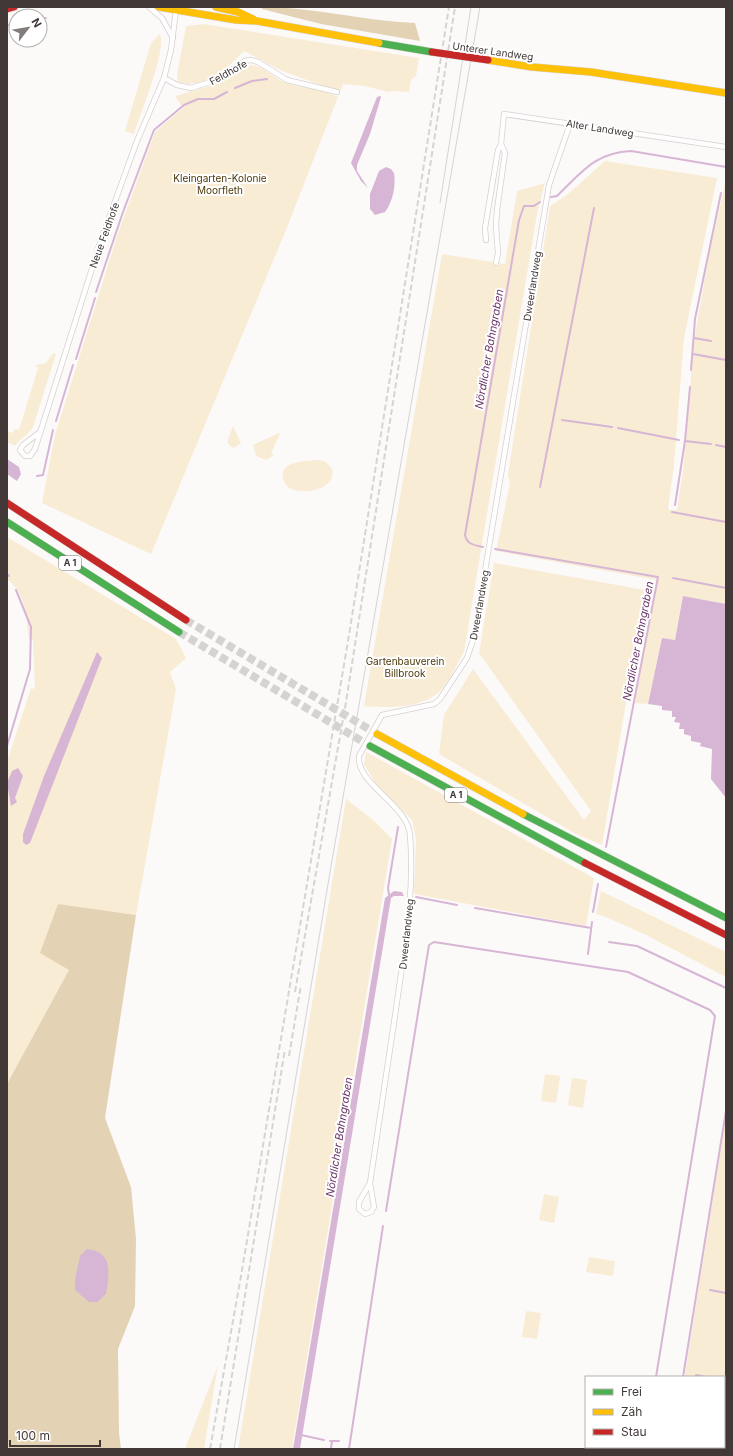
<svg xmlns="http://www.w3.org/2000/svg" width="733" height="1456" font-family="Inter,sans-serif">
<rect width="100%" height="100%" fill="#fcf9f9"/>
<g fill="#f9ecd5">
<path d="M204,24L419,58L416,76L411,80L409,92L393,91L389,92L365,86L343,84L340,92L282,71L244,51C225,70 207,89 178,82L177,75L186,26Z"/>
<path d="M160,34C167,50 140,115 134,134L125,131L151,43Z"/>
<path d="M251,65C264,66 272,77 284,82C301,89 321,88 338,97L286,230L151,554L42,503L55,435L117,236L155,132L183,108L175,96L213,85L244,67Z"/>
<path d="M605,161L717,178L684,338L674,465L668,510H677L683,471L694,340L710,250L726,180V604L683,596L675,640L662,638L648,704L635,703L657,580L496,551L510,483L508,474L550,206L567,195Z"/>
<path d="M545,183L537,214L464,652C457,663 451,679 442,689C424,709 388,708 364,706L442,254L505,264L517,191Z"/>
<path d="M53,353L56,354L33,427C29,435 20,438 15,446L7,442V431L13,433L15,429L19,430L38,368L35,365L46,363Z"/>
<path d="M233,426L241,443L234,448L230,446L227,442Z"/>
<path d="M279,433L280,434L271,453L274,455L266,460L256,456L253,445Z"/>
<path d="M319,460L326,462L332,469C337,492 297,496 287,486C271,461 305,461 319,460Z"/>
<path d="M7,537L176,639L186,658L170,672L176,689L136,915L57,904L69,970L7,1084V762L31,688L35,689L33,640L29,639C26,617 26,593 7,579Z"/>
<path d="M494,563L645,590L602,845L576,834L439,754L444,715L473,669L584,820L591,811L479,653Z"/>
<path d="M366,752L594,878L586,926L414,894L416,838L412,820L377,786L364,764Z"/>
<path d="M346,799L372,819L392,839L292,1449H238Z"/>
<path d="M601,891L726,952V977L646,935L606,917L596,914Z"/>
<path d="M545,1074L560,1076L556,1103L541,1101Z"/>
<path d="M572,1078L587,1080L583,1108L568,1105Z"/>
<path d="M726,1117V1449H676V1447H724V1377H686L685,1374Z"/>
<path d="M544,1194L559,1197L554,1223L539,1220Z"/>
<path d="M589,1257L615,1261L613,1276L586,1272Z"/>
<path d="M526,1311L541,1313L537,1339L522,1337Z"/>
<path d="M218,1365L204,1449H185Z"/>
</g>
<g fill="#e3d2b4">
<path d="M262,7C313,7 364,21 415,23L420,41L321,24L262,9Z"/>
<path d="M58,904L136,915L105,1118L131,1187L136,1239L135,1306L118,1349L119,1433L121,1449H7V1084L69,970L40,953Z"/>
</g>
<g fill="#d7b6d5">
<path d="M380,96L381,97L370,134L357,165V171L368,188L361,181L351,163L377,97Z"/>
<path d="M386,167L391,169L394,173C396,186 393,201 385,212L375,215L370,209V194L379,171Z"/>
<path d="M7,459L19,467L21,474L17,481L7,474Z"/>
<path d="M683,596L726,604V798L711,779L712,749L700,746L701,743L691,741V736L684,734V729H679L680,723L674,722L676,717H672V711L662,710V706L648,704L662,638L675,640Z"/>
<path d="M97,652L102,658L30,843L26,845L23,842V834L44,776Z"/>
<path d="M18,768L23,776L15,798L17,802L11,806L7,783L12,771Z"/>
<path d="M394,891L402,892L404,896H394L391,898L300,1449H293L385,898Z"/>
<path d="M87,1249C114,1252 109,1274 106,1294L97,1302H89L75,1290V1280L80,1256Z"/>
</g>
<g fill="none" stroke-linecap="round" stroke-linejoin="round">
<g stroke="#d7b6d5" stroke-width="2">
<path d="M40,19L46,18"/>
<path d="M7,25L16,24"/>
<path d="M235,88L252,81L267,79"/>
<path d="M551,197L557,196C582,172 594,153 631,151L726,167"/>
<path d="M96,292L123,212L154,130L184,105L198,99H214L227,92"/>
<path d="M694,338L711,341"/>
<path d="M693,354L726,360"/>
<path d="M76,359L95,298"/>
<path d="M691,370L695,319L721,193"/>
<path d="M562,420L612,427"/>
<path d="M56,421L73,365"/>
<path d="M618,428L679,440"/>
<path d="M685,441L711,444"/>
<path d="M716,445L726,447"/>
<path d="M37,476L43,475L53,430"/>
<path d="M540,487L594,208"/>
<path d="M675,505L685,441L690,387"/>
<path d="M672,512L726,522"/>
<path d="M483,547C475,545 467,545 465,535L519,220L524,206H534L540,202"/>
<path d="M495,549L658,577L606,847"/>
<path d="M7,574L9,576"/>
<path d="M673,578L726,588"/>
<path d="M7,746L30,669L31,627L16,590"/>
<path d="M389,895L388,888L398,827"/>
<path d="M416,897L457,905"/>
<path d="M475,908L591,928"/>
<path d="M593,912L598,884"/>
<path d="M609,942L637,946L726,988"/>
<path d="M588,954L592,922"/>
<path d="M386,1211L429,945L434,942L628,972L710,1010L715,1016L656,1377"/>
<path d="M710,1290L726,1293"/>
<path d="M696,1375L706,1377"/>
<path d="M683,1377L726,1111"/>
<path d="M724,1380L726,1381"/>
<path d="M301,1435L324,1440"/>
<path d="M330,1441H339"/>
<path d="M331,1448L332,1441"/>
<path d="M349,1449L383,1226"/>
<path d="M645,1449V1447"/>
<path d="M672,1449V1447"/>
</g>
<g stroke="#d7d2d2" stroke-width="8" stroke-dasharray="8 4" stroke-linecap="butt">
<path d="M186,620L377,734"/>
<path d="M179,632L370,746"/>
</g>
<defs>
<g id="street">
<path d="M149,7L162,18L173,38"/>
<path d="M164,78L177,85L191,88L216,80L245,61L251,60L258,62L287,80L337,92"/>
<path d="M486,240L485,228L498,150L501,144"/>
<path d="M496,263L498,253L496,226L497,210L505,153L501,144L504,114L726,147"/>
<path d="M40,432L23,445L20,450L25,456H30L35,449L101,240L137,141L164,78L171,50L176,10"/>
<path d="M370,1183L359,1202V1209L365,1214L371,1212L374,1207L370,1183C379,1125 387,1067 396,1009C404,951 415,893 410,835C408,805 356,784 359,756L382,715L434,704L440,699L467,658L474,637L549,185L570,124"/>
</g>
<g id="fast">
<path d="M379,43L432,52"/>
<path d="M7,522L179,632"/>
<path d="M370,746L585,863"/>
<path d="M523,814L726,918"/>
</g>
<g id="slow">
<path d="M159,7L236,20L257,21L379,43"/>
<path d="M216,7L238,12L253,19"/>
<path d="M488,60L532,67L591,72L726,93"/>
<path d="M377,734L523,814"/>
</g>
<g id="jam">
<path d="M7,9L14,7"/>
<path d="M7,503L186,620"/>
<path d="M585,863L726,935"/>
</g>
</defs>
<use href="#street" stroke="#d6d1d0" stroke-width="6"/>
<use href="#fast" stroke="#d6d1d0" stroke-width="8"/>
<use href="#slow" stroke="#d6d1d0" stroke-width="8"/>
<use href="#jam" stroke="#d6d1d0" stroke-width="8"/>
<use href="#street" stroke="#fffefe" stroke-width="4.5"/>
<use href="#fast" stroke="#4caf50" stroke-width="7"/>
<use href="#slow" stroke="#ffc107" stroke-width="7"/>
<use href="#jam" stroke="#c62828" stroke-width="7"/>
<g stroke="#d5d4d4" stroke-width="1">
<path d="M440,203L471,7"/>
<path d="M234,1449L329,878L480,7"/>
</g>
<g stroke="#d5d4d4" stroke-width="2" stroke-dasharray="6 3" stroke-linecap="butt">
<path d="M295,992L346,702L455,7"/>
<path d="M289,1056L301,985"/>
<path d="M210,1449L241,1276L349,635L449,7"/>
<path d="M220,1449L285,1049"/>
</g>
<defs>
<path id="jam-bridge" d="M432,52L488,60"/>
</defs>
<use href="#jam-bridge" stroke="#d6d1d0" stroke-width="8" stroke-linecap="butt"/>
<use href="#jam-bridge" stroke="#c62828" stroke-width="7"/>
</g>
<g text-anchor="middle" stroke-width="4" stroke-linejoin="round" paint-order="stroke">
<g fill="#fff" stroke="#7a7473" stroke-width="1">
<rect x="59" y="556" width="22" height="14" rx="3"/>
<rect x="445" y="788" width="22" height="14" rx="3"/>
</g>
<g font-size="9" font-weight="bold" fill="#413837">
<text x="70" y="566">A 1</text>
<text x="456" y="798">A 1</text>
</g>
<g font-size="10" fill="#413837" stroke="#fff">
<text transform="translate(493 51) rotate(8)" y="4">Unterer Landweg</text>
<text transform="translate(228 72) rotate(-29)" y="4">Feldhofe</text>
<text transform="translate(600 128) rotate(9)" y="4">Alter Landweg</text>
<text transform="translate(104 235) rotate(-70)" y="4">Neue Feldhofe</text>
<text transform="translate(532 286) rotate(-81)" y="4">Dweerlandweg</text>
<text transform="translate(479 605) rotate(-80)" y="4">Dweerlandweg</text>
<text transform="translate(406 934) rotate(-84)" y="4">Dweerlandweg</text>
</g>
<g font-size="10" fill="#4c380a" stroke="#fff">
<text x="220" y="182">Kleingarten-Kolonie<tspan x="220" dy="12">Moorfleth</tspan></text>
<text x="405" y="665">Gartenbauverein<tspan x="405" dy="12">Billbrook</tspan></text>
</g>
<g font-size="11" font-style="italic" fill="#6b3369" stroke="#fff">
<text transform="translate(489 349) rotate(-80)" y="4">Nördlicher Bahngraben</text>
<text transform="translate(638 641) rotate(-79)" y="4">Nördlicher Bahngraben</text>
<text transform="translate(339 1137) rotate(-81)" y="4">Nördlicher Bahngraben</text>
</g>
</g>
<rect width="733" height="1456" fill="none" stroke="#413837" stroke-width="16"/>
<rect x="585" y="1376" width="140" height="72" fill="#ffffff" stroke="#b3afaf"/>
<rect x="593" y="1389" width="20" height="6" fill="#4caf50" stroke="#b3afaf"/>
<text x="621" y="1396" font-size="12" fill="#413837">Frei</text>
<rect x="593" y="1409" width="20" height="6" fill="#ffc107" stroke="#b3afaf"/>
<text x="621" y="1416" font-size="12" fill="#413837">Zäh</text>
<rect x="593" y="1429" width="20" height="6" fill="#c62828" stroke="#b3afaf"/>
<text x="621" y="1436" font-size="12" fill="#413837">Stau</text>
<g transform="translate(28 28) rotate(59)"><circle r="19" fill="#ffffff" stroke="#b3afaf"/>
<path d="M0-3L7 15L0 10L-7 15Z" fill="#827c7b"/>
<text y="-6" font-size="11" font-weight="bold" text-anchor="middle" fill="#413837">N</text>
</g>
<path d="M10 1440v6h90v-6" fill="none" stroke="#413837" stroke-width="2"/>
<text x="16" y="1440" font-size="12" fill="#413837" stroke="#ffffff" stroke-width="3" paint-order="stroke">100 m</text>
</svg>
